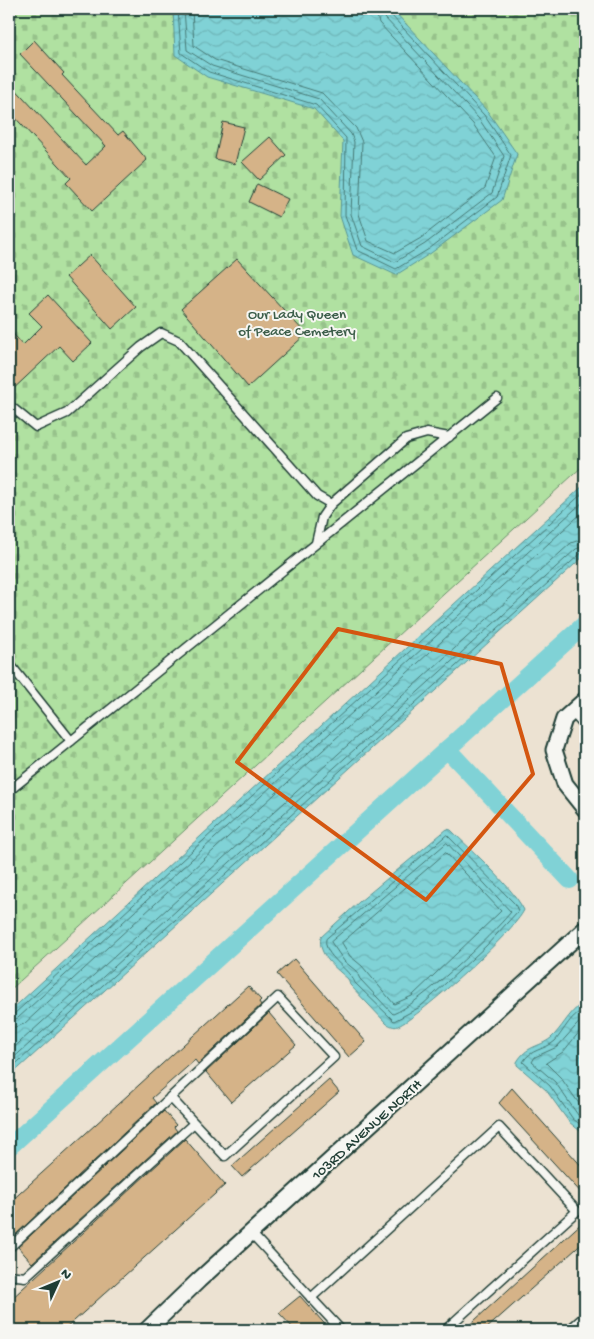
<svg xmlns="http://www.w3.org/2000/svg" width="594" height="1339" font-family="'Gochi Hand',sans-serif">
<defs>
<pattern id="cemetery-stones" width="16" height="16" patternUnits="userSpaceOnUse" patternTransform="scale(1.25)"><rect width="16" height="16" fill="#b0e1a1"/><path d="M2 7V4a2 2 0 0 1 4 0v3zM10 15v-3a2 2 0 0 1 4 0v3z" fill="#97c28b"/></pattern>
<pattern id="water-waves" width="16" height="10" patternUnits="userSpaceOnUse" patternTransform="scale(1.25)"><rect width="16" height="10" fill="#80d2d6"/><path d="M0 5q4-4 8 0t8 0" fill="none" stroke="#6eb5b8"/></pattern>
</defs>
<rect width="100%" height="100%" fill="#ece2d2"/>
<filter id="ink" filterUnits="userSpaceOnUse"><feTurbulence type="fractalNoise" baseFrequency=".02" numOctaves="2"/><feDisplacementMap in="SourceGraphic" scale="10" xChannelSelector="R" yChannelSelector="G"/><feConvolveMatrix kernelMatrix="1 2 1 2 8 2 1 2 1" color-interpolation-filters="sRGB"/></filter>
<g filter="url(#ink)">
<path fill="url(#cemetery-stones)" stroke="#688f6a" d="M9,9H585V464L9,991Z"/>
<g fill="url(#water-waves)" stroke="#599695">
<path d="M173,9H392L488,112L517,154L502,200L431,253L396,275L353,255L340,216L343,141L314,109L207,77L175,55Z"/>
<path d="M585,484V555L9,1077V1012Z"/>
<path d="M447,829L451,830C473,852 510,884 524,910C515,931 419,1017 398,1026C394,1028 390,1025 387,1024L350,985L348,979C337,969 317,955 321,937L359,902Z"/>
<path d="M580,1005H585V1135L569,1122L546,1090L517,1065V1062C527,1045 538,1048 551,1038C562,1028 568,1014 580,1005Z"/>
</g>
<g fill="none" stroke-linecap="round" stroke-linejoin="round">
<g stroke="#467975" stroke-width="1">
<path d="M178,9L181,53L209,72L316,105L346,138L345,215L357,250L396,269L429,249L497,197L511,155L484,115L390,14L389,9"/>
<path d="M184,9L187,50L212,66L319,99L351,134L354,142L351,214L362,246L395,262L425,244L492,193L504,156L479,119L385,18L382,9"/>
<path d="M192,9L194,46L215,60L322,93L356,128L362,142L359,214L368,241L395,253L421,238L485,188L496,157L473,124L379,23L375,9"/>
<path d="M447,835L515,904L518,911L486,946L420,1007L394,1021L355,983C350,969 322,955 326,939Z"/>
<path d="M447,843L511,912C491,936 420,1004 393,1014L360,979L356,971L344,961L331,942Z"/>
<path d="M446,853L501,911L412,996L394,1004L362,966L350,956L342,943Z"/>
<path d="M585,1010C572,1012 564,1031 555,1041C545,1050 530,1049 523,1062L550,1086L573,1119L585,1128"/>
<path d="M9,1015L14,1014L585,491"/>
<path d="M585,1016L557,1047L535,1057L532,1062L555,1082L578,1115L585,1121"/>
<path d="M9,1021L18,1018L585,500"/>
<path d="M585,1025L563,1052L546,1063L561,1078L585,1112"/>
<path d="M9,1029L24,1024L585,510"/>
<path d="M9,1052L571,543L585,538"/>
<path d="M9,1062L576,549L585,546"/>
<path d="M9,1070L580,554L585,552"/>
</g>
<g stroke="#80d2d6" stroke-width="18">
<path d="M447,749L570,880"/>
<path d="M9,1147L585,624"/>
</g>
</g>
<g fill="#d5b388" stroke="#1f3d34">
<path d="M34,40L64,73L62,75L118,135L123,131L147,160L92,211L66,183L71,178L9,111V82L86,165L106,146L20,54Z"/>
<path d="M223,122L244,127L235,164L215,159Z"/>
<path d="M270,137L286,155L259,180L242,162Z"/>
<path d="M257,184L288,199L279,217L249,202Z"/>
<path d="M90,255L136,307L112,329L66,277Z"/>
<path d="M237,259L306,334L248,387L181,309Z"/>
<path d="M48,295L92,343L73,361L59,346L9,393V329L23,345L42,326L29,313Z"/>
<path d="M294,959L366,1042L349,1057L277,974Z"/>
<path d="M248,986L261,1000L259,1002L261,1005L198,1064L195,1060L152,1098L156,1103L11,1239L9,1236V1203Z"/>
<path d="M269,1013L296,1045L231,1102L206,1072Z"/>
<path d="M329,1080L339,1092L242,1177L232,1166Z"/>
<path d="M512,1088L585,1170V1197L499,1103Z"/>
<path d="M164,1111L176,1125L174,1127L177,1131L32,1263L18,1247Z"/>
<path d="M185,1139L225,1185L64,1330H9V1301Z"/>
<path d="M585,1220V1241L485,1330H464Z"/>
<path d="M300,1296L330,1330H295L279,1313Z"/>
</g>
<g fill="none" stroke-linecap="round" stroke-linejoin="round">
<defs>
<g id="lane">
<path d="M9,405L36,427L67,413L141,347L161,333L179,341L317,496L331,504"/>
<path d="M316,543L322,517L331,504L406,439L427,433L449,437"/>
<path d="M9,663L71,741"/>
<path d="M572,712L585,727"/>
<path d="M9,791L497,398"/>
<path d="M251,1233L341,1330"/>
<path d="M9,1248L278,997L334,1057L225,1156L170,1097"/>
<path d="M9,1275L25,1277L194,1123"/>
<path d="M311,1298L499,1127L577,1211L445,1330"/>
<path d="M569,1330L585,1316"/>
</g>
<g id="street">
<path d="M585,700L564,719L554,750L565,784L585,809"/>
<path d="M147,1330L199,1280L585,929"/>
</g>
</defs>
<use href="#lane" stroke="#1f3d34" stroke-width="11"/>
<use href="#street" stroke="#1f3d34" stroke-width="19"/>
<use href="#lane" stroke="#f6f6f2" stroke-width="8"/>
<use href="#street" stroke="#f6f6f2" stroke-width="15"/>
</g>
</g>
<path fill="none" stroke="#d45610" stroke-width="4" stroke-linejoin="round" d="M338,629L501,664L533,774L426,900L237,762Z"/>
<g text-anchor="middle" stroke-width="4" stroke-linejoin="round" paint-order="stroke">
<g font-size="15" fill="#3c5e4a" stroke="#f6f6f2">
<text x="297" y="318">Our Lady Queen<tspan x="297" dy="17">of Peace Cemetery</tspan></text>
</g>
<g font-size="15" fill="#1f3d34" stroke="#f6f6f2">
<text transform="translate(366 1129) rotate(-42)" y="5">103RD AVENUE NORTH</text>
</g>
</g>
<rect width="594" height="1339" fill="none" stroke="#f6f6f2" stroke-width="30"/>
<rect x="15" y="15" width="564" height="1309" fill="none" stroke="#1f3d34" stroke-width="2" filter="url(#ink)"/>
<g transform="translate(58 1282) rotate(46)" stroke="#f6f6f2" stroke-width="4" paint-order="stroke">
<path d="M0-4L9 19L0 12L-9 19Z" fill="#1f3d34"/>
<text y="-8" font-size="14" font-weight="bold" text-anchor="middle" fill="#1f3d34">N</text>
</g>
</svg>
